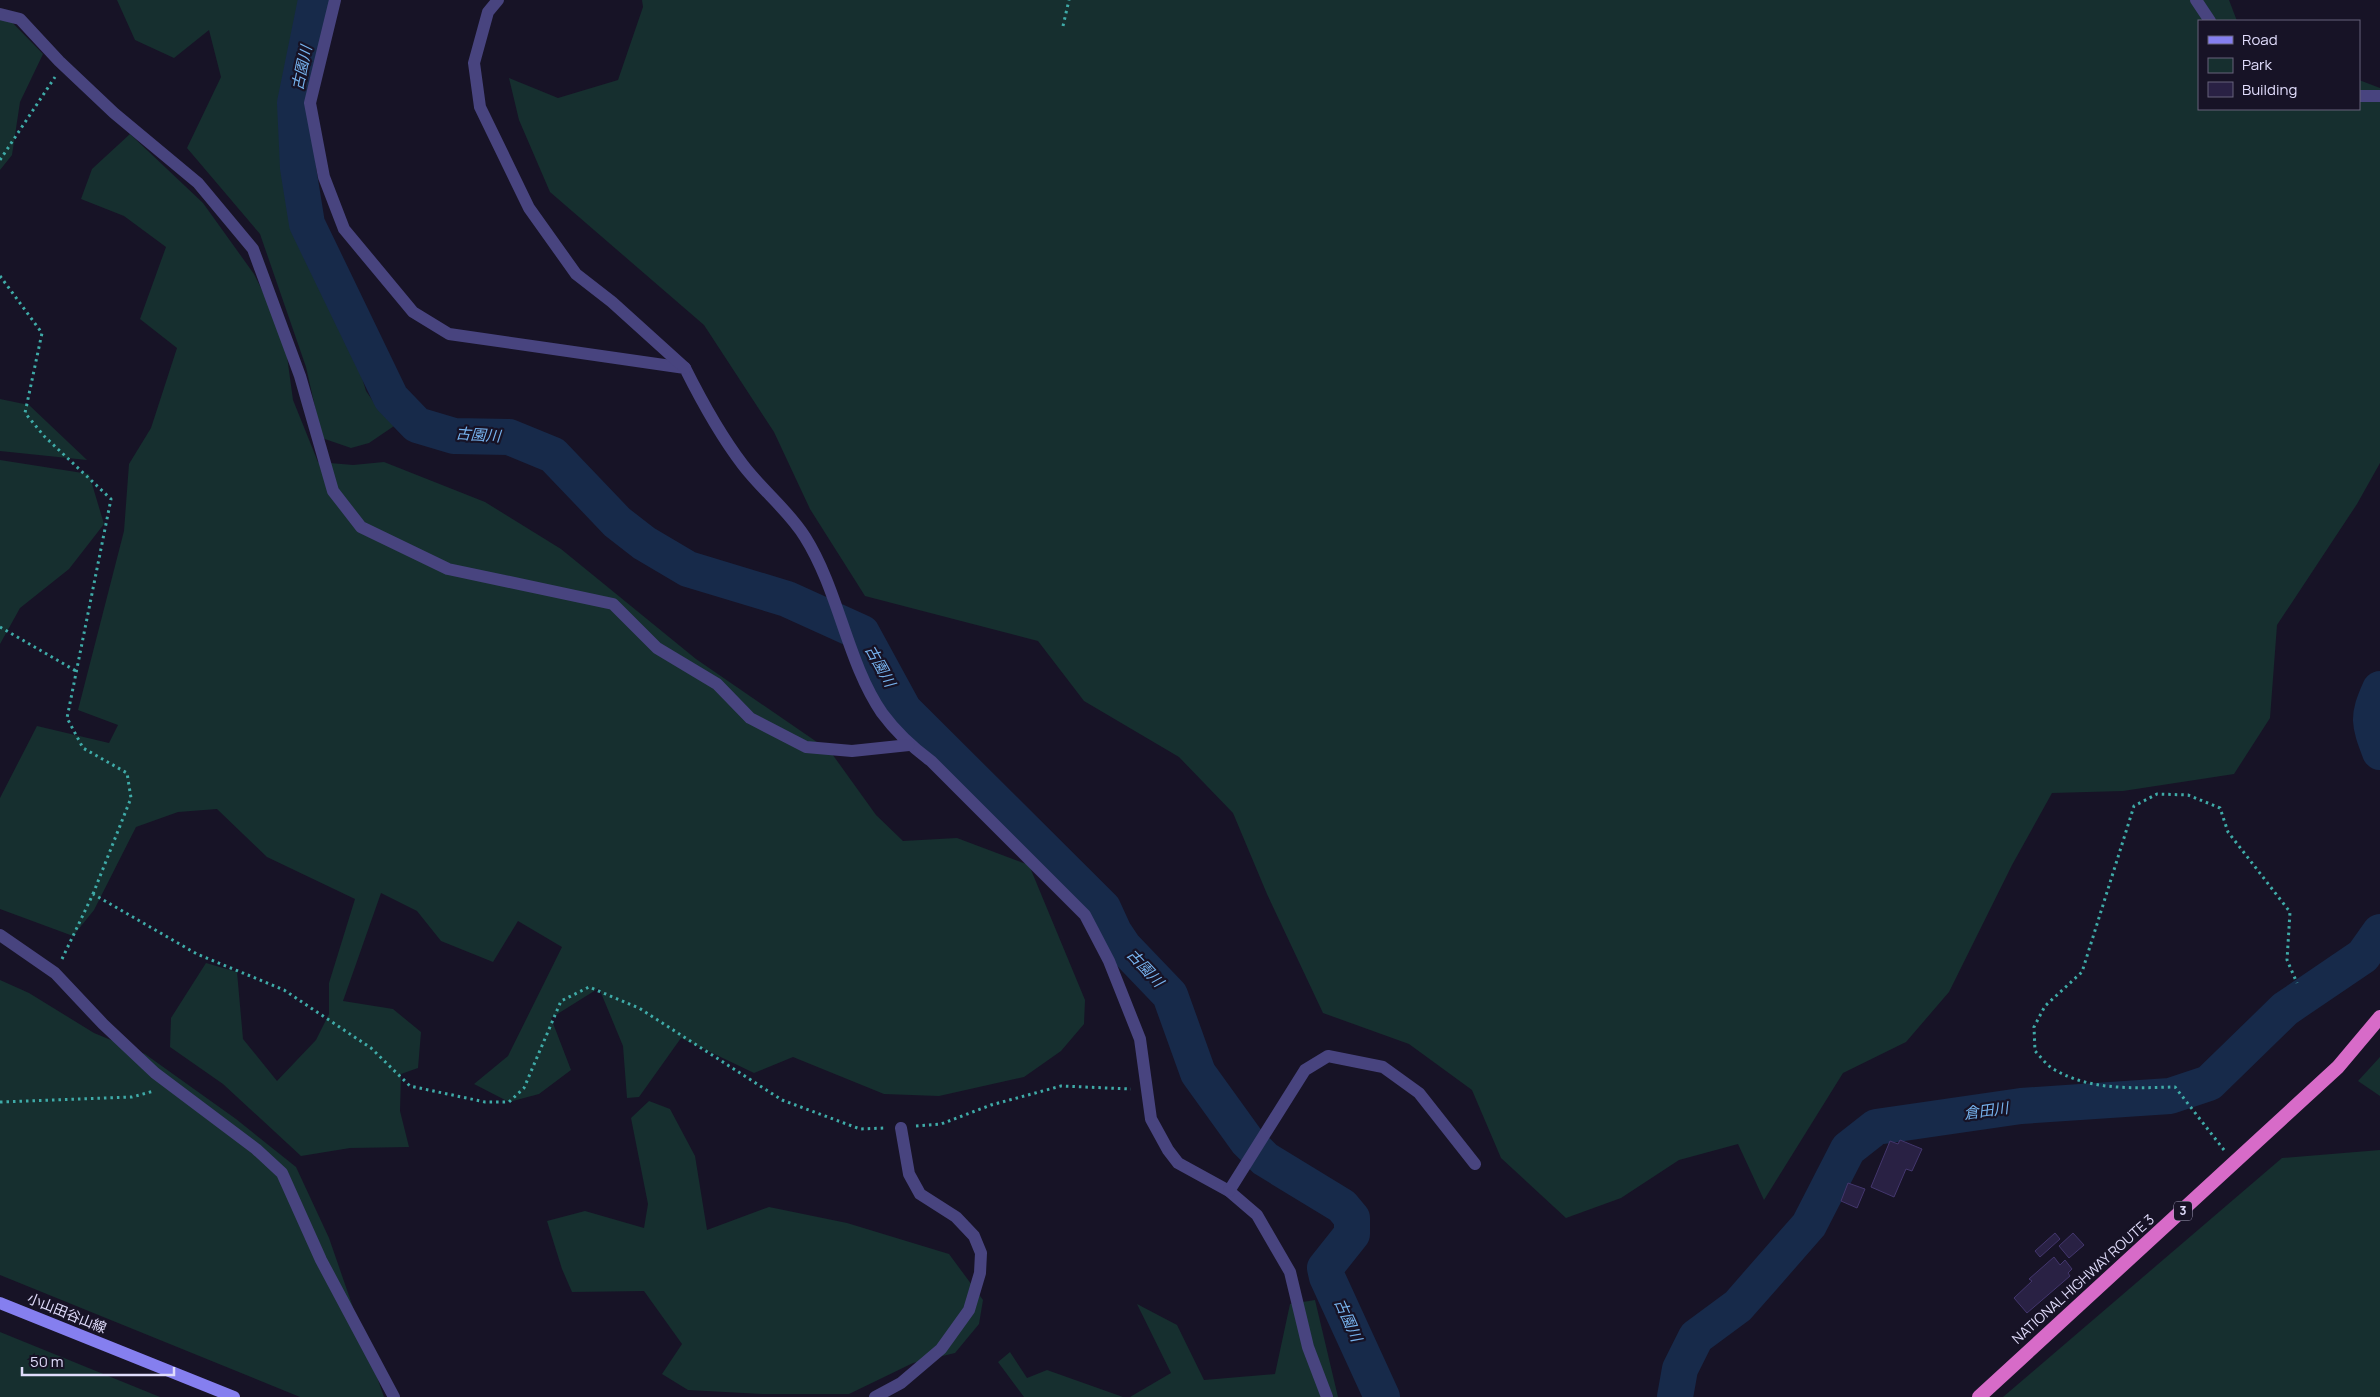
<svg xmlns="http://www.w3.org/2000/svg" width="2380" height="1397" font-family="Manrope,'Noto Sans JP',sans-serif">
<rect width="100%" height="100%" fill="#171326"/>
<g fill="#162f2f">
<path d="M117,0H321L306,70L298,121L304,185L366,391L381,413L400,422L369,443L351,448L322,438L306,367L260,234L187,148L221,77L209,30L174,58L135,40Z"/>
<path d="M642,0H2229L2237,21H2199V109H2359V80L2380,88V463L2357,504L2277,625L2270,718L2234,774L2123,791L2052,793L2012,865L1949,992L1906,1042L1843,1073L1764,1200L1738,1144L1679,1160L1621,1198L1566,1218L1501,1158L1472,1090L1409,1044L1323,1013L1267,894L1233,813L1179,757L1084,701L1038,641L865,596L810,509L774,432L704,325L550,192L519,120L509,78L558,98L618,80L643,7Z"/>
<path d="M0,10L43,54L20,102L12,155L0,170Z"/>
<path d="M130,134L203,203L254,274L284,334L293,400L318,462L353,465L384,462L485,502L561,549L696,659L830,751L876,815L903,841L957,838L1029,865L1085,1000L1084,1024L1061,1051L1024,1077L939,1096L884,1094L793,1057L754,1073L681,1038L639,1097L627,1098L623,1046L599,988L551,1018L571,1070L539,1094L509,1102L474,1084L508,1056L562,947L518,921L493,962L441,941L417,911L381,893L343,1001L393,1009L421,1032L418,1068L401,1074L400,1111L409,1147L350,1148L301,1156L223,1084L170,1047L171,1018L206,963L237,972L243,1039L277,1081L316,1040L329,1014V983L355,899L267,857L217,809L178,812L136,827L94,910L73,936L0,909V798L37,726L109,743L118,725L78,710L124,531L129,464L151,428L177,348L140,319L166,247L124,216L81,199L92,169Z"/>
<path d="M0,399L29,405L87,460L0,451Z"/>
<path d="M0,460L89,474L104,524L69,569L20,608L0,644Z"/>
<path d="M0,980L29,993L94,1033L145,1054L236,1119L296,1167L329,1238L384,1397H300L0,1275Z"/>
<path d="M2380,1057V1096L2358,1081Z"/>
<path d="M649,1101L670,1109L695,1156L707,1230L769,1207L847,1223L949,1254L983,1300L979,1324L955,1353L913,1363L849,1394H762L688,1390L662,1374L682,1344L644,1291L572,1292L562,1269L547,1221L585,1211L644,1228L648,1204L631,1118Z"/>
<path d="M2380,1150V1397H2003L2282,1158Z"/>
<path d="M1315,1300L1338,1397H1130L1171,1373L1137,1304L1177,1325L1204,1380L1275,1374L1290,1304Z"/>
<path d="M0,1332L160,1397H0Z"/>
<path d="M1010,1352L1027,1378L1047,1370L1123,1397H1024L998,1362Z"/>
</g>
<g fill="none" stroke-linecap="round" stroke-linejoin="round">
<g stroke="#172a4a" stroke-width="36">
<path d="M316,0L295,103L298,168L307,224L391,398L417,425L454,436L509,437L553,455L617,522L644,543L688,569L787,599L862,633L904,710L1103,908L1114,932L1124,947L1170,995L1198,1073L1247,1141L1265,1159L1342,1206L1352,1218V1234L1325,1268L1327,1277L1382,1397"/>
<path d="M2380,689C2367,718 2369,723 2380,752"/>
<path d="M1675,1397L1680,1369L1696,1337L1738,1306L1809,1225L1848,1149L1876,1127L2021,1106L2170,1096L2209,1083L2285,1009L2363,956L2380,932"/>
</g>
</g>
<g fill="#292144" stroke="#43366d">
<path d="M1900,1140L1922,1149L1912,1171L1906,1169L1894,1197L1871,1187L1890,1141L1898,1144Z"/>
<path d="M1848,1183L1865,1189L1857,1208L1841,1201Z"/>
<path d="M2055,1233L2060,1239L2040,1257L2035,1251Z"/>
<path d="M2073,1233L2084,1245L2069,1258L2059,1246Z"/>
<path d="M2054,1257L2060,1265L2065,1260L2072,1269L2068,1273L2070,1276L2027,1313L2014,1298L2032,1281L2029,1279Z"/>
</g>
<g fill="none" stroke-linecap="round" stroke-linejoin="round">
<g stroke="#3faba8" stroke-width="3" stroke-dasharray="2.5 4" stroke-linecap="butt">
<path d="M1063,26L1069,0"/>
<path d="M0,160L55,77"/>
<path d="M0,276L42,333L25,413L44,436L111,499L67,718L83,748L127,773L131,798L93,894"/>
<path d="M0,627L76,671"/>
<path d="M62,959L93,894L197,954L284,990L371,1048L410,1086L485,1102H509L524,1088L561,1001L589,987L639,1008L782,1100L860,1129L885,1128"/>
<path d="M0,1102L132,1097L154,1091"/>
<path d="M916,1126L941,1124L991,1105L1061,1086L1131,1089"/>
<path d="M2224,1150L2175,1087C2134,1088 2092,1091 2055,1070C2047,1066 2041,1057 2035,1051L2034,1027L2045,1006L2082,972L2134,806L2157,794L2188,795L2220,808L2228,832L2290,912L2287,960L2297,983"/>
</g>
<g stroke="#48447f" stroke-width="12">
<path d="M335,0L310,103L324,177L344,229L413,312L449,334L685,368C702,402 720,435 743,465C762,490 789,511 805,537C839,591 847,662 882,713C896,732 912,747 931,761L1085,915L1109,961L1140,1039L1151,1119L1168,1150L1178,1163L1229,1191L1257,1215L1290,1272L1308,1347L1327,1397"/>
<path d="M2196,0L2210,21"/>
<path d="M0,14L20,19L59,61L114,113L198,183L253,249L300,376L333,491L361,527L448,569L613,604L657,648L717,684L750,718L806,747L852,751L909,745"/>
<path d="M2359,96H2380"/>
<path d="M0,935L55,973L103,1024L155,1073L256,1149L282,1173L321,1260L394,1397"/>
<path d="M1229,1191L1305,1070L1328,1056L1383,1067L1419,1093L1475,1164"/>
<path d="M875,1397L901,1383L941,1349L969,1310L980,1273L981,1253L974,1236L956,1217L920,1194L909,1174L901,1128"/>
</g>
<path stroke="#48447f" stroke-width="12" d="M498,0L488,12L474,63L480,107L529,208L576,274L612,302L685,368"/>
<path stroke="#857fef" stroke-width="12" d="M0,1303L234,1397"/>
<path stroke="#d76bc8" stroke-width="14" d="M1979,1397L2338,1067L2380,1017"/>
</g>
<g text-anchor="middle" stroke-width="4.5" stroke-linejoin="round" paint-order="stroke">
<rect fill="#171326" stroke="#a4a0bb" stroke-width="1" x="2174" y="1201.5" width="18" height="19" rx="4"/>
<g font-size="12" font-weight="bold" fill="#e0dcfb">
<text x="2183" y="1215">3</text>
</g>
<g font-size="14" fill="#e0dcfb" stroke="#171326">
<text transform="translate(2083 1279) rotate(-42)" y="5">NATIONAL HIGHWAY ROUTE 3</text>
<text transform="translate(67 1313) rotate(22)" y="5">小山田谷山線</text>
</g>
<g font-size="15" font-style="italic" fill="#77b3ee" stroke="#171326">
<text transform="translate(302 68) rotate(-78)" y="5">古園川</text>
<text transform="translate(478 435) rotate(4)" y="5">古園川</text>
<text transform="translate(880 666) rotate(61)" y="5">古園川</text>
<text transform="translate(1145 968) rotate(47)" y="5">古園川</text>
<text transform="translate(1986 1111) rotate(-8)" y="5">倉田川</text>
<text transform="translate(1348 1320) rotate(66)" y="5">古園川</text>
</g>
</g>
<rect x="2198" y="20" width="162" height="90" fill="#171326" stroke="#67637b"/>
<rect x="2208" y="36" width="25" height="8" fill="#857fef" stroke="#67637b"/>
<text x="2242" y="45" font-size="15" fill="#e0dcfb">Road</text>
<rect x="2208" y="58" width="25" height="15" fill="#162f2f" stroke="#67637b"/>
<text x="2242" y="70" font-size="15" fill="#e0dcfb">Park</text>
<rect x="2208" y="82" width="25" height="15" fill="#292144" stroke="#67637b"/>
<text x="2242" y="95" font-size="15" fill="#e0dcfb">Building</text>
<path d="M22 1367v8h152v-8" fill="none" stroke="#e0dcfb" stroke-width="2.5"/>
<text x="30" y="1367" font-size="15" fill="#e0dcfb" stroke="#171326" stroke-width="4" paint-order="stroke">50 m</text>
</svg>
